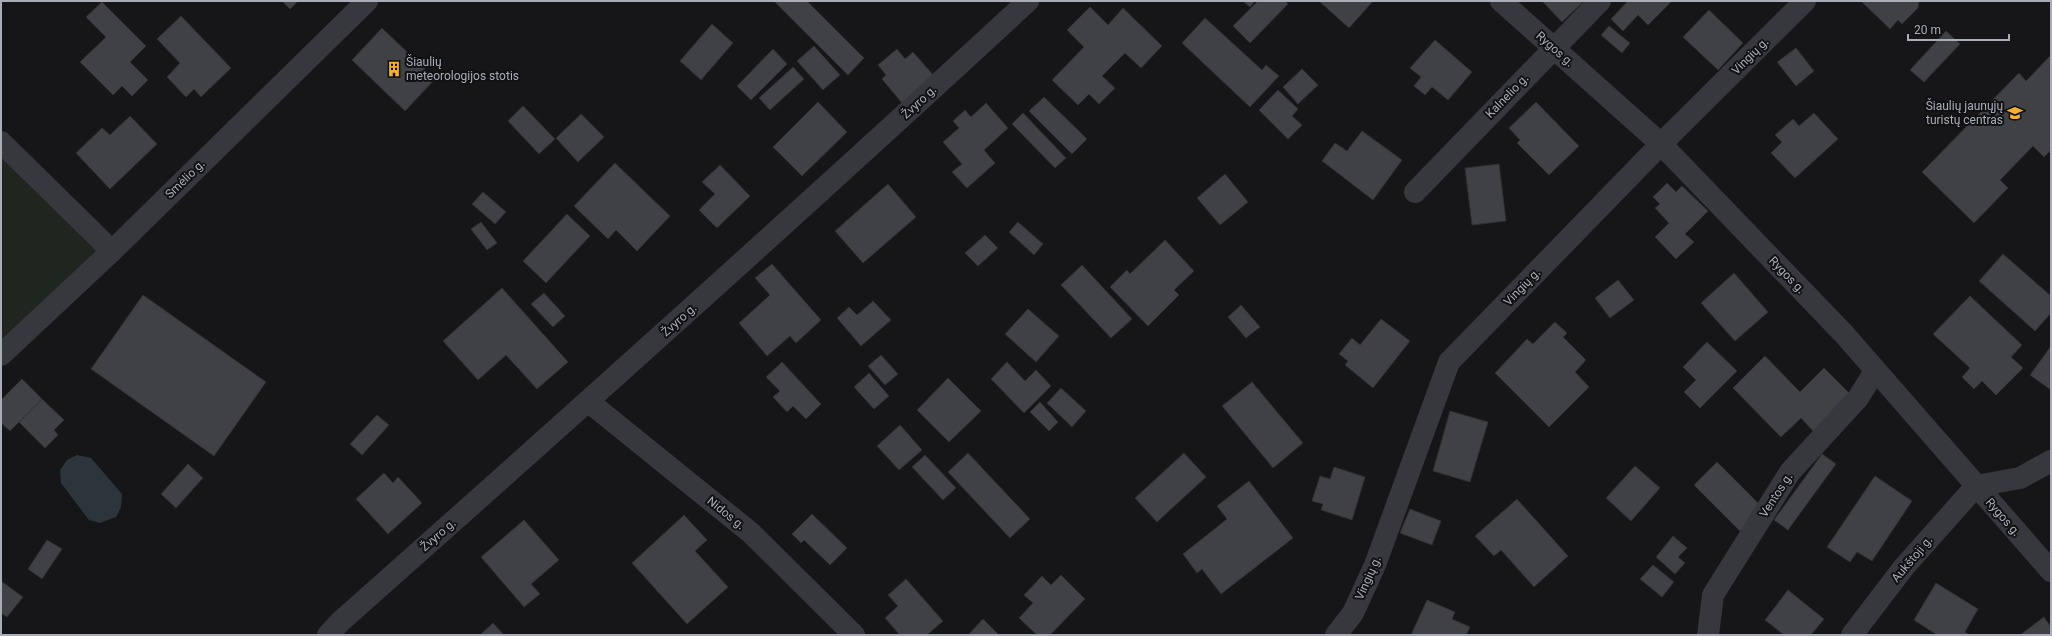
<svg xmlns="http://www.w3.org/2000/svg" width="2052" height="636" font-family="Roboto,sans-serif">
<rect width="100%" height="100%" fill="#161618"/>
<path fill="#1e261f" d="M1,142L112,251L1,355Z"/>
<path fill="#2c353c" d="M77,455L91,458L122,494L121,507L116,517L100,523L89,520L61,483L60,470L67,460Z"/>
<g fill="#404145" stroke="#303034">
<path d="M282,1H298L290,9Z"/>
<path d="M774,1H807L864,58L848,75Z"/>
<path d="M1243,1H1255L1250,7Z"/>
<path d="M1258,1H1285L1288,4L1250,43L1233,26Z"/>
<path d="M1319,1H1373L1349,28Z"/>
<path d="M1542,1H1584L1562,22Z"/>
<path d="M1628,1H1672L1648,25L1638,15L1623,31L1611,19Z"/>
<path d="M1861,1H1919L1918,8L1902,24L1898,20L1890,29Z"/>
<path d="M102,2L146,46L130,62L148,80L132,96L122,86L113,95L80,62L106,37L86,17Z"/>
<path d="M1090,7L1108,25L1123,8L1162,46L1141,68L1125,53L1102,76L1115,88L1099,104L1089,94L1078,105L1052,80L1084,47L1067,30Z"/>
<path d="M1709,10L1743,43L1718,70L1683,37Z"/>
<path d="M181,16L231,68L201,97L194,89L186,97L167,77L180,63L157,39Z"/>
<path d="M1205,18L1262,70L1266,65L1279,76L1250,107L1182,43Z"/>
<path d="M712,24L733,43L701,80L680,61Z"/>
<path d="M1609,26L1630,43L1622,53L1601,35Z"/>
<path d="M382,28L435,79L405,111L352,60Z"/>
<path d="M1946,31L1960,44L1924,82L1910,70Z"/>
<path d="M1435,40L1472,72L1448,100L1432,87L1425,95L1414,86L1421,77L1410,68Z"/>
<path d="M814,46L840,75L823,90L797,61Z"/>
<path d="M1796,48L1814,71L1796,86L1777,62Z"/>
<path d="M773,49L787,64L751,100L737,86Z"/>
<path d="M897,49L905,59L913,52L934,76L902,103L882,79L886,75L878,65Z"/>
<path d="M2051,55V150L2044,157L2033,146L2000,180L2008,188L1974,223L1922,172L2019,73L2026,81Z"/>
<path d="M793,67L804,79L770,110L759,98Z"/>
<path d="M1302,69L1318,85L1298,104L1283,87Z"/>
<path d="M1278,90L1298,109L1292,116L1302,125L1288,139L1259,110Z"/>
<path d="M1044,97L1087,139L1072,154L1029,111Z"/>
<path d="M818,102L847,132L802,176L773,147Z"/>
<path d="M1536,102L1579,146L1549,175L1517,143L1520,140L1509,128Z"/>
<path d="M986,103L1008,128L984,150L995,163L967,188L952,172L962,164L943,142L959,128L953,121L965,110L971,117Z"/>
<path d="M523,106L555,139L539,154L508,121Z"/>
<path d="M1023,113L1066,158L1055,168L1012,124Z"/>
<path d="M1814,113L1838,139L1795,178L1771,153L1782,142L1775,135L1793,119L1799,126Z"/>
<path d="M581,114L604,137L578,162L556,138Z"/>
<path d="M130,116L157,144L110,189L76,153L102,128L110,135Z"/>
<path d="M1362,131L1402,160L1373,200L1322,161L1335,143L1347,151Z"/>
<path d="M615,163L670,216L637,251L616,230L608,239L574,206Z"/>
<path d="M1499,164L1506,221L1472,225L1465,168Z"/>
<path d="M720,165L750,196L717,228L699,210L715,194L702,182Z"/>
<path d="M1225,174L1248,202L1220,225L1197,198Z"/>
<path d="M1667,183L1676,192L1682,186L1708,211L1685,234L1694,242L1676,259L1655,237L1669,223L1655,208L1660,204L1653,197Z"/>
<path d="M888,184L916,217L863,263L835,231Z"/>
<path d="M483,192L506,212L495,224L472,204Z"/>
<path d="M567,214L590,236L546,283L523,261Z"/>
<path d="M481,222L497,243L487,250L471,229Z"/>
<path d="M1018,222L1043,244L1034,255L1009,232Z"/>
<path d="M985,235L998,248L978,266L965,253Z"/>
<path d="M1165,240L1194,271L1174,290L1179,295L1148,326L1110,287L1127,270L1130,274Z"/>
<path d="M2003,254L2051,296V313L2035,331L1979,281Z"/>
<path d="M772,264L821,320L796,343L790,336L767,356L739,323L770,295L755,278Z"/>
<path d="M1082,265L1132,319L1111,338L1061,285Z"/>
<path d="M1734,273L1768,312L1735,341L1701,303Z"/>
<path d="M1618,280L1634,300L1610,318L1595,298Z"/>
<path d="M502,288L568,362L537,389L506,355L478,380L443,341Z"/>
<path d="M544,293L565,316L553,327L531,304Z"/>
<path d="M143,295L266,382L214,456L91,369Z"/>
<path d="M1970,296L2022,345L2011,357L2023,368L1996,395L1982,381L1974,389L1962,377L1970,368L1933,334Z"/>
<path d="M873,301L891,320L861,346L837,318L849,307L857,315Z"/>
<path d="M1241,305L1260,327L1246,338L1228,317Z"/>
<path d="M1028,309L1059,336L1036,362L1005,334Z"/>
<path d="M1381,319L1410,341L1373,388L1345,365L1348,361L1339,354L1352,338L1360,345Z"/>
<path d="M1555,322L1567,333L1563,337L1586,360L1575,372L1589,387L1549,427L1495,373L1527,339L1533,344Z"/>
<path d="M1707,342L1737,371L1700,408L1684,392L1696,380L1683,367Z"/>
<path d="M2051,346V390L2030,375Z"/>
<path d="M881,355L898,374L885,385L868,366Z"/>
<path d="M1765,356L1800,392L1824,368L1850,394L1813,431L1801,418L1781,437L1733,388Z"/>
<path d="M782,362L821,404L806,419L793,406L787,412L773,397L780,391L766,377Z"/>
<path d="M1007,362L1025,381L1036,370L1051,386L1024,413L991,379Z"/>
<path d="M869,373L889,396L874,409L854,387Z"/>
<path d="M948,378L981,411L949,442L917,410Z"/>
<path d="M22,379L42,399L10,431L1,423V400Z"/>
<path d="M1252,382L1303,443L1273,468L1222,406Z"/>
<path d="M1061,388L1086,411L1072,427L1047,403Z"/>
<path d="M42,399L64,420L54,430L58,435L45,448L19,422Z"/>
<path d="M1040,402L1058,422L1049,431L1030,412Z"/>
<path d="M1450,411L1488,422L1470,482L1433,471Z"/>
<path d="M377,415L389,425L362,455L350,444Z"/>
<path d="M900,425L922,450L899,470L877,446Z"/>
<path d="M968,453L1030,519L1010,538L948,472Z"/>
<path d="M1184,453L1206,477L1157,522L1135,498Z"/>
<path d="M1822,454L1836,464L1788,530L1774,520Z"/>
<path d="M925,455L956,488L943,500L912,467Z"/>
<path d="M1717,462L1763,508L1740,531L1694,485Z"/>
<path d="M188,464L203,478L176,508L161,494Z"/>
<path d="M1635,466L1660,488L1631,521L1606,498Z"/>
<path d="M1334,467L1365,477L1352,520L1321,510L1323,504L1312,501L1320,476L1330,479Z"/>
<path d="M384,473L393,483L398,477L422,503L388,534L356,499Z"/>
<path d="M1875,476L1912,501L1872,561L1857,552L1850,562L1827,547Z"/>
<path d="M1249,481L1293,538L1221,594L1202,569L1197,573L1183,554L1227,519L1217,506Z"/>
<path d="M1517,499L1568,556L1534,587L1501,550L1494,556L1475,536Z"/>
<path d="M1410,509L1441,521L1432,545L1400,533Z"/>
<path d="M812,514L847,548L830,565L804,540L801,543L792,534Z"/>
<path d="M684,515L707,540L695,551L728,587L687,624L632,563Z"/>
<path d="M524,520L559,560L531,584L540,594L524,607L481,557Z"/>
<path d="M1673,536L1687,548L1678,557L1685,563L1675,574L1656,557Z"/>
<path d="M47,540L62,549L42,579L28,569Z"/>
<path d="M1653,565L1674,582L1662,597L1640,579Z"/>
<path d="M1061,575L1085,599L1050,635H1037L1019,618L1033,603L1024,595L1042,576L1051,585Z"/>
<path d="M906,579L943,621L927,635H900L885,618L898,606L888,595Z"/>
<path d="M1,581L23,597L7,617L1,613Z"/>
<path d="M1936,583L1978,609L1965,632L1969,635H1937L1914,620Z"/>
<path d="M1788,590L1824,619L1811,635H1784L1765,620Z"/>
<path d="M1427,600L1455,612L1452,619L1470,627L1466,635H1411Z"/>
<path d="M2044,617L2051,627V635H2020Z"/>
<path d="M983,619L999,635H968Z"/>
<path d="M493,623L504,635H480Z"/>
</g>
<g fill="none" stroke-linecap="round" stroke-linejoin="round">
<g stroke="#37383d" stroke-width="22">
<path d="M1501,1L1661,144L1844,334L2051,571"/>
<path d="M1,142L112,251"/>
<path d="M1415,192L1600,1"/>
<path d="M1,355L112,251L367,1"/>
<path d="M589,402L751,533L854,635"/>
<path d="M328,635L340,622C571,417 801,211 1028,1"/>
<path d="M1336,635L1353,613L1375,565L1449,362L1661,144L1805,1"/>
<path d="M1708,635L1713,595L1790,472L1858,398L1875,371"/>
<path d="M1852,635L1904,567L1976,486L2020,478L2051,461"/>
</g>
</g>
<defs>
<symbol id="building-bare" viewBox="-9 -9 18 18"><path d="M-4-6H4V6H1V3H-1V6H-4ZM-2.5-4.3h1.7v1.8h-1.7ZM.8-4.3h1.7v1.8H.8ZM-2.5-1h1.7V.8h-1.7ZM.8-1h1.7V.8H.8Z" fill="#f2b134" stroke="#111113" stroke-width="2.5" paint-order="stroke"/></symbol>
<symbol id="school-bare" viewBox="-9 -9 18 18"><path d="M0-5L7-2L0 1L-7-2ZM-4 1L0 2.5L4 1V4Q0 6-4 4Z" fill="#f2b134" stroke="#111113" stroke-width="2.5" paint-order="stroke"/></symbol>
</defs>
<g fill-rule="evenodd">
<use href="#building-bare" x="383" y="58" width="22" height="22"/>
<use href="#school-bare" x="2004" y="102" width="22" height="22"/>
</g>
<g text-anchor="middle" stroke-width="4" stroke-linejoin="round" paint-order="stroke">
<g font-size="12" fill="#a8adb8" stroke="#111113">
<text transform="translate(1555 49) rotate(42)" y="4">Rygos g.</text>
<text transform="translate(1750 56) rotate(-45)" y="4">Vingių g.</text>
<text transform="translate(1507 96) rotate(-46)" y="4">Kalnelio g.</text>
<text transform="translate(919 102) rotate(-43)" y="4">Žvyro g.</text>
<text transform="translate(185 179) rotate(-44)" y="4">Smėlio g.</text>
<text transform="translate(1787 275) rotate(46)" y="4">Rygos g.</text>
<text transform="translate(1522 287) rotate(-46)" y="4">Vingių g.</text>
<text transform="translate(679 320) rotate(-42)" y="4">Žvyro g.</text>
<text transform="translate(1776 495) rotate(-57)" y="4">Ventos g.</text>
<text transform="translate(726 513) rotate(39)" y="4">Nidos g.</text>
<text transform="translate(2003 517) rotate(49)" y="4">Rygos g.</text>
<text transform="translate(438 535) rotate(-41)" y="4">Žvyro g.</text>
<text transform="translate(1912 559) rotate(-50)" y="4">Aukštoji g.</text>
<text transform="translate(1368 578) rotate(-66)" y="4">Vingių g.</text>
</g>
<g font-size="12" fill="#a8adb8" stroke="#111113" text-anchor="start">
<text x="406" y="66">Šiaulių<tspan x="406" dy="14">meteorologijos stotis</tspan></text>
<text x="2003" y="110" text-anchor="end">Šiaulių jaunųjų<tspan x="2003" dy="14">turistų centras</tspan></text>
</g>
</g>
<rect width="2052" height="636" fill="none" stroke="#a8adb8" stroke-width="4"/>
<path d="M1908 34v6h101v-6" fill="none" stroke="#a8adb8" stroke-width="2"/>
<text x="1914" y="34" font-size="12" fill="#a8adb8" stroke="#111113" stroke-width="3" paint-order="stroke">20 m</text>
</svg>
